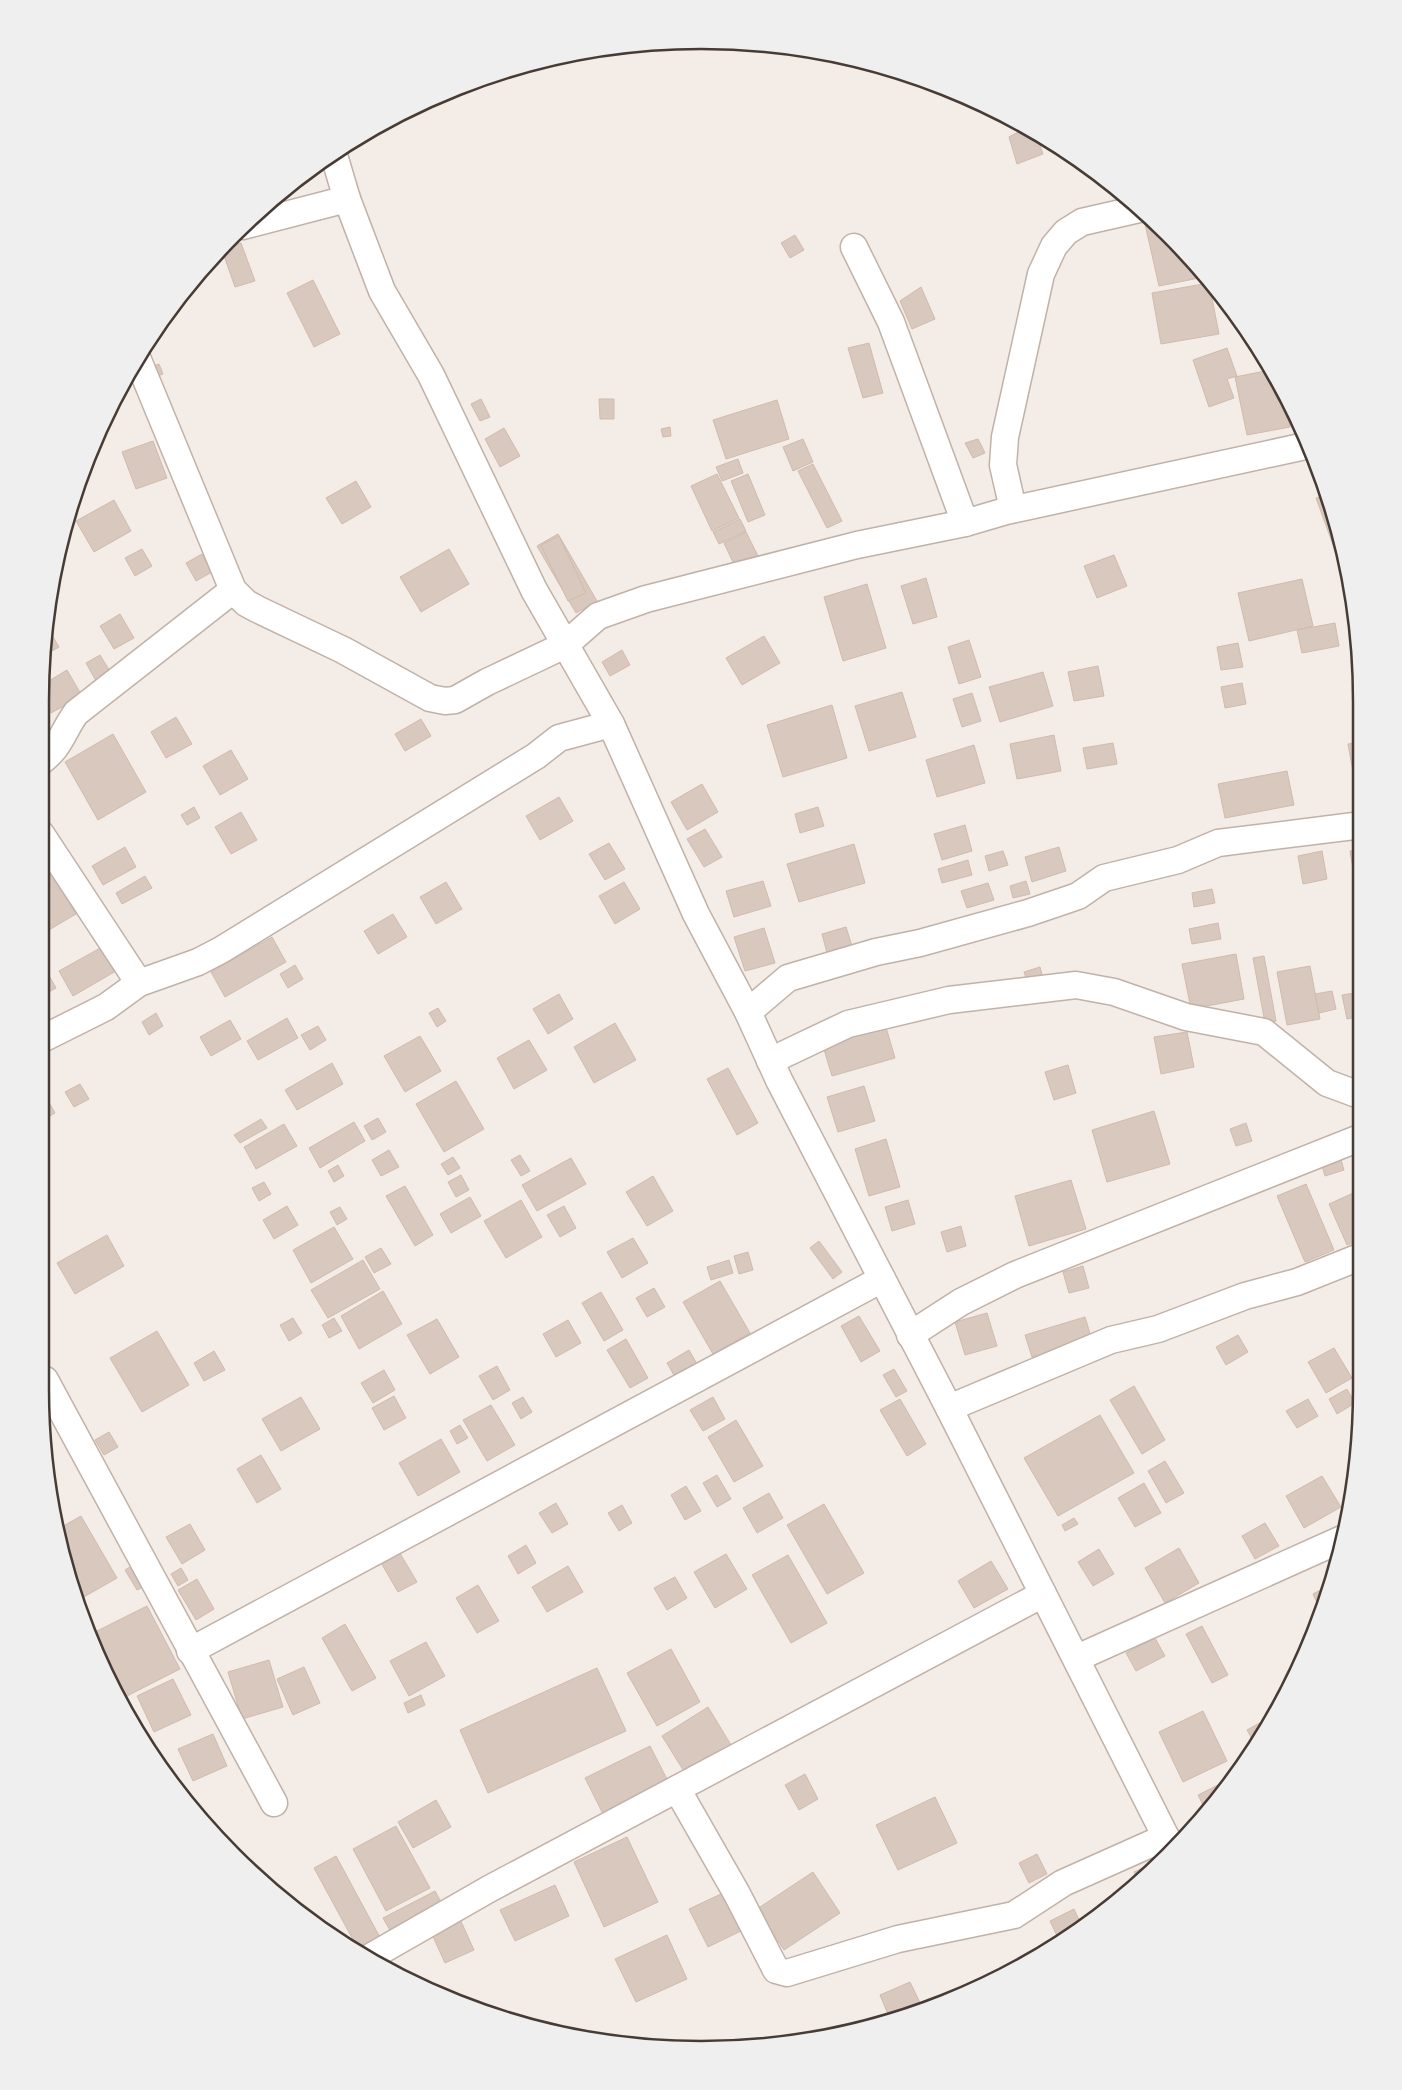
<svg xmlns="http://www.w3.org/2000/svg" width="1402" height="2090" font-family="'Fira Sans',sans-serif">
<rect width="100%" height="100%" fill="#f4ece6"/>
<g fill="#d9c8bd" stroke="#d1bbad">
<path d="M1025,128L1036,134L1043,154L1017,164L1009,137Z"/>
<path d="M1154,222L1168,233L1204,277L1159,286L1145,224Z"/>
<path d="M795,235L804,250L790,258L781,243Z"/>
<path d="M241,243L255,281L235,287L222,250Z"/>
<path d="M313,280L340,334L314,347L287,293Z"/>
<path d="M1209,283L1219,334L1161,344L1152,293Z"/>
<path d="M921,287L935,319L912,329L900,301Z"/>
<path d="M869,343L883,393L863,398L848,348Z"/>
<path d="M1227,348L1237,376L1227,379L1234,398L1209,407L1193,360Z"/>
<path d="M159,364L163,374L152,378L148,368Z"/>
<path d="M1270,370L1283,395L1290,427L1247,435L1235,377Z"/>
<path d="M481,399L490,417L480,421L471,404Z"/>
<path d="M599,399H614V419H600Z"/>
<path d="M777,400L789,439L726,459L713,420Z"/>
<path d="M670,427L671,436L663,437L661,429Z"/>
<path d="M504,428L520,456L500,467L485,439Z"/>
<path d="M803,439L813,462L793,471L783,447Z"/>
<path d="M978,439L985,453L973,458L965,443Z"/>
<path d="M153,441L167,478L136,489L122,452Z"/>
<path d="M738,459L743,473L722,481L716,467Z"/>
<path d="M813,464L842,521L827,528L798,471Z"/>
<path d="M717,474L739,518L712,531L691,486Z"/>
<path d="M748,474L765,515L748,522L731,481Z"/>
<path d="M356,481L371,507L342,524L326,498Z"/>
<path d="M1326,495L1346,562L1340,564L1316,498Z"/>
<path d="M114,500L131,531L94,552L76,521Z"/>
<path d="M740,519L746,531L719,544L713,532Z"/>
<path d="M746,532L761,562L738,573L724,543Z"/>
<path d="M558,534L597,601L576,613L537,546Z"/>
<path d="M559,536L586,593L568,601L541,545Z"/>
<path d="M142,549L152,566L135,576L125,558Z"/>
<path d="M449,549L469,584L421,612L400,577Z"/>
<path d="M202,554L212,572L196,581L186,563Z"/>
<path d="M1114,555L1127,586L1097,598L1084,566Z"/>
<path d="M56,564L62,574L52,580L53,572Z"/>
<path d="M926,578L937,617L913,624L901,586Z"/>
<path d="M1302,579L1313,626L1249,641L1238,593Z"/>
<path d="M867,584L886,648L843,661L824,597Z"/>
<path d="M120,614L134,638L114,649L100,626Z"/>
<path d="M1335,623L1339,646L1302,653L1297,630Z"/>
<path d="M47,627L59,647L45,655Z"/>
<path d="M764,636L780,663L742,685L726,658Z"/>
<path d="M969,640L981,677L959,684L948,647Z"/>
<path d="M1238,643L1243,667L1221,670L1217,647Z"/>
<path d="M622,650L630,665L610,676L602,662Z"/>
<path d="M100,655L111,673L96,681L86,663Z"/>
<path d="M1098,666L1104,696L1074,701L1068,672Z"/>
<path d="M67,670L82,696L51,713L41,695L42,685Z"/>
<path d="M1043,672L1053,706L1000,722L989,687Z"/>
<path d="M1242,683L1246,704L1225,708L1221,687Z"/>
<path d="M902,692L916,737L869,751L855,706Z"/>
<path d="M972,693L981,721L962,727L953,699Z"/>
<path d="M832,705L847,758L783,777L767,725Z"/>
<path d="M176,717L192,744L166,758L151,732Z"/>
<path d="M421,719L431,736L405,751L395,734Z"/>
<path d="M113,734L146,792L98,820L65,762Z"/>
<path d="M1054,735L1061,771L1017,779L1010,744Z"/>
<path d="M1362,741V776L1354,777L1348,744Z"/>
<path d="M1113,743L1117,764L1087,769L1083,748Z"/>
<path d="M974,745L985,783L937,797L926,760Z"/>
<path d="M231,750L248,779L220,795L203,766Z"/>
<path d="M1287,771L1294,805L1225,818L1218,784Z"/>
<path d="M702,784L718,812L687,830L671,802Z"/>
<path d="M559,797L573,821L540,840L526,816Z"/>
<path d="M194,807L200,818L187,825L181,815Z"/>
<path d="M818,807L824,826L800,833L795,814Z"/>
<path d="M241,812L257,840L231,854L215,827Z"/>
<path d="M965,825L972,851L942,860L934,834Z"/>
<path d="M705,829L722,857L704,867L687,839Z"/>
<path d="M609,843L625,869L605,880L589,854Z"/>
<path d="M854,844L865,883L799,902L787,864Z"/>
<path d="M125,847L136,867L103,885L92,866Z"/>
<path d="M1059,847L1066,871L1032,882L1025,857Z"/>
<path d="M1362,849V874L1354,875L1350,851Z"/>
<path d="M1003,851L1008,865L989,871L985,856Z"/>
<path d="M1322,851L1327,879L1303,884L1298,856Z"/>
<path d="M968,860L972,875L942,883L938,869Z"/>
<path d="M52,873L76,914L42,934L41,879Z"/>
<path d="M145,876L152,888L122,904L116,893Z"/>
<path d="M763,881L771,906L734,917L726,891Z"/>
<path d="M1026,881L1030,894L1013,898L1010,886Z"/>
<path d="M446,882L462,909L436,924L420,897Z"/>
<path d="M624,882L640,909L615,924L599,896Z"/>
<path d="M988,883L994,900L967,908L961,891Z"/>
<path d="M1212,889L1215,903L1194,907L1192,893Z"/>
<path d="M393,914L407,937L378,954L364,931Z"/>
<path d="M1218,923L1221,939L1192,944L1189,929Z"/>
<path d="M846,927L852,946L827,953L822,934Z"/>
<path d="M764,928L775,963L745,971L734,937Z"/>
<path d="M272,937L286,962L225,997L211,972Z"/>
<path d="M102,947L116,971L73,996L59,971Z"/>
<path d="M1236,954L1244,999L1191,1009L1182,964Z"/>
<path d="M1264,956L1276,1021L1265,1023L1253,958Z"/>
<path d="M42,963L56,988L42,996Z"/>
<path d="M295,965L303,979L288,988L280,974Z"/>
<path d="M1310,966L1320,1019L1287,1025L1277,972Z"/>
<path d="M1040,967L1044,982L1029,986L1024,972Z"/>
<path d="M1332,991L1336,1009L1319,1013L1315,994Z"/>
<path d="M1362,992V1016L1347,1019L1342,995Z"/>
<path d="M559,994L573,1019L548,1034L533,1009Z"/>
<path d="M438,1008L446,1021L437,1027L429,1013Z"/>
<path d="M156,1013L163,1026L149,1035L142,1022Z"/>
<path d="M287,1018L298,1038L258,1060L247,1041Z"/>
<path d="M230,1020L241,1039L211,1056L200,1037Z"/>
<path d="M615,1023L636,1060L594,1083L574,1047Z"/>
<path d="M885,1024L895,1058L832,1076L822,1043Z"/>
<path d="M318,1026L326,1040L310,1050L301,1035Z"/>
<path d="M1187,1032L1194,1067L1161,1074L1154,1037Z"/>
<path d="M420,1036L441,1071L405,1092L384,1056Z"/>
<path d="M529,1040L547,1070L514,1089L497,1058Z"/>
<path d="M332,1063L343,1084L297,1110L285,1090Z"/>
<path d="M1068,1065L1076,1093L1054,1100L1045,1072Z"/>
<path d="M728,1068L758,1123L737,1135L707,1079Z"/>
<path d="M456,1081L484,1129L444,1152L416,1104Z"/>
<path d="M80,1084L89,1099L74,1107L65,1092Z"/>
<path d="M864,1086L875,1121L838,1132L827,1097Z"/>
<path d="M47,1099L55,1113L43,1120V1101Z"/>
<path d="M1154,1111L1170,1164L1107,1182L1092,1130Z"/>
<path d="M378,1118L386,1132L372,1140L364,1126Z"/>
<path d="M261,1119L267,1128L240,1143L234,1135Z"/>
<path d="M354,1122L365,1141L320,1168L309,1148Z"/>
<path d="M1246,1123L1252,1141L1236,1146L1230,1129Z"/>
<path d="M284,1124L297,1146L256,1169L244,1147Z"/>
<path d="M886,1139L900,1187L869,1196L855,1149Z"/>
<path d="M389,1150L399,1167L381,1176L372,1160Z"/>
<path d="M1339,1153L1344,1170L1325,1176L1320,1159Z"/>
<path d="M520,1155L530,1171L521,1176L511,1160Z"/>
<path d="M453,1157L460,1168L448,1175L441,1164Z"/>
<path d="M571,1158L586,1184L537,1211L522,1185Z"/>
<path d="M338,1165L344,1176L334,1182L328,1171Z"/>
<path d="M461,1175L469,1190L456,1197L448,1182Z"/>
<path d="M653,1176L673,1211L647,1226L626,1192Z"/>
<path d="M1071,1180L1086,1229L1029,1246L1015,1196Z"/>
<path d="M264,1182L271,1194L259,1201L252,1188Z"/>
<path d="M1306,1184L1334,1250L1305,1262L1277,1196Z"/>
<path d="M405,1186L433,1235L415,1246L386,1196Z"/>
<path d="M1362,1189V1239L1347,1245L1329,1204Z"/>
<path d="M470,1197L481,1216L451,1233L440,1214Z"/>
<path d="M521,1200L542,1237L506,1258L484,1221Z"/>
<path d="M908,1200L915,1224L892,1231L885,1207Z"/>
<path d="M287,1206L298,1225L274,1239L263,1220Z"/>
<path d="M564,1206L576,1228L560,1237L547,1215Z"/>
<path d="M340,1207L347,1219L337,1225L330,1212Z"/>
<path d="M961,1226L966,1246L947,1252L941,1232Z"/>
<path d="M334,1227L353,1259L311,1283L293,1250Z"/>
<path d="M107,1235L124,1266L75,1294L57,1263Z"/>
<path d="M633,1238L648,1263L622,1278L607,1252Z"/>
<path d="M819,1241L842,1272L833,1279L810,1248Z"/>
<path d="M381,1248L391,1264L374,1273L365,1257Z"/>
<path d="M748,1252L753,1270L739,1274L734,1256Z"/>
<path d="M363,1260L380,1289L328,1318L311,1290Z"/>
<path d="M729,1260L733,1273L711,1280L707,1267Z"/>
<path d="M1083,1266L1089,1288L1069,1293L1063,1272Z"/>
<path d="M720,1281L750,1333L713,1354L683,1302Z"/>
<path d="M654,1288L665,1307L647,1317L636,1298Z"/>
<path d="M383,1291L402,1324L359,1349L341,1316Z"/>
<path d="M601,1292L623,1330L604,1341L582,1303Z"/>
<path d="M987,1313L997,1346L965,1355L955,1322Z"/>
<path d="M859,1316L880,1351L861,1362L841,1326Z"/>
<path d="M1085,1317L1092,1340L1032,1357L1025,1335Z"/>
<path d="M293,1318L302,1333L289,1341L280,1325Z"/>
<path d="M334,1318L342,1331L329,1338L322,1325Z"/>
<path d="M437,1319L459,1357L430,1374L407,1335Z"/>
<path d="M568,1320L581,1343L556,1357L543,1334Z"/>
<path d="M157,1331L189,1385L142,1412L110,1358Z"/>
<path d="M1238,1335L1248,1352L1226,1365L1216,1347Z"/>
<path d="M626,1339L648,1378L630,1388L607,1350Z"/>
<path d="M1334,1348L1352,1378L1326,1393L1308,1362Z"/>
<path d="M689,1350L701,1371L679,1384L667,1363Z"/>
<path d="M214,1351L225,1370L204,1381L194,1363Z"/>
<path d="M497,1366L510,1390L493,1400L479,1376Z"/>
<path d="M894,1369L907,1391L896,1397L883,1375Z"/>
<path d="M384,1370L395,1390L373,1403L361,1383Z"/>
<path d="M1134,1386L1165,1440L1142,1454L1110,1400Z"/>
<path d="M1347,1389L1355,1403L1337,1414L1329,1399Z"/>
<path d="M394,1396L406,1418L384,1430L372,1408Z"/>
<path d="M301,1397L320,1429L281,1451L262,1419Z"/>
<path d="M523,1397L532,1412L521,1419L512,1403Z"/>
<path d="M713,1397L725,1419L703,1431L690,1410Z"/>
<path d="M900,1399L926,1444L907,1456L880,1410Z"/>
<path d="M1308,1399L1318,1416L1297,1428L1286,1411Z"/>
<path d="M491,1405L515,1445L487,1461L463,1420Z"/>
<path d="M1100,1415L1134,1473L1058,1516L1024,1458Z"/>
<path d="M736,1420L763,1466L734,1482L708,1437Z"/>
<path d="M460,1425L468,1438L457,1444L450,1431Z"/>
<path d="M109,1432L118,1447L104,1455L95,1440Z"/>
<path d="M441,1439L460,1472L418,1496L399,1463Z"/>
<path d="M261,1455L281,1489L257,1503L237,1469Z"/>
<path d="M1165,1461L1184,1493L1166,1503L1148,1471Z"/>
<path d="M717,1475L731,1499L717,1507L703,1483Z"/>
<path d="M1322,1476L1341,1507L1304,1528L1286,1496Z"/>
<path d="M1144,1483L1161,1513L1135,1527L1118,1498Z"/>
<path d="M686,1486L701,1511L685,1520L671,1495Z"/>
<path d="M769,1493L783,1518L757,1533L743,1508Z"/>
<path d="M556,1503L568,1524L552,1533L539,1513Z"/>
<path d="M824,1504L864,1573L827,1594L787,1525Z"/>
<path d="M622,1505L632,1523L619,1531L608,1513Z"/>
<path d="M81,1516L117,1578L75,1602L58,1529Z"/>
<path d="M1074,1518L1078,1524L1065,1531L1062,1525Z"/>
<path d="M1265,1523L1279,1546L1255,1559L1242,1536Z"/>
<path d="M190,1524L205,1550L182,1564L166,1537Z"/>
<path d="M526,1545L536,1563L518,1574L508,1556Z"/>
<path d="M1179,1548L1199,1583L1165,1603L1145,1568Z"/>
<path d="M1099,1549L1114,1574L1093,1586L1078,1562Z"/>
<path d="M398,1550L417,1582L398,1592L380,1561Z"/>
<path d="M726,1554L747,1589L715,1608L694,1572Z"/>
<path d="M788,1555L827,1623L791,1643L752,1575Z"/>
<path d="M991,1561L1008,1589L974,1608L958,1581Z"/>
<path d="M135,1564L147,1585L137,1590L125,1570Z"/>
<path d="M568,1566L583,1592L547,1612L532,1587Z"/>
<path d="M181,1568L188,1580L178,1586L171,1574Z"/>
<path d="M675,1577L687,1598L667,1610L654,1588Z"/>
<path d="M197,1579L214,1609L196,1620L178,1590Z"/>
<path d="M478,1585L499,1621L477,1633L456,1598Z"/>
<path d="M1326,1587L1319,1607L1313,1594Z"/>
<path d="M147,1606L180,1669L123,1698L91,1634Z"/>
<path d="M345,1624L376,1678L352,1691L322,1638Z"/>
<path d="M1202,1626L1228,1675L1212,1683L1186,1634Z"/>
<path d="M1155,1638L1165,1656L1136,1671L1126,1653Z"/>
<path d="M426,1642L445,1676L409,1696L390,1661Z"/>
<path d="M671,1649L700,1702L657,1726L627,1673Z"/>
<path d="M269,1660L283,1707L242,1719L228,1672Z"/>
<path d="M304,1667L320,1703L293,1715L277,1679Z"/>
<path d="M597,1668L626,1731L488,1793L460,1730Z"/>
<path d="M173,1679L191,1715L154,1732L137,1696Z"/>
<path d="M421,1695L425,1705L408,1713L404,1703Z"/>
<path d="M708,1707L731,1745L685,1773L662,1736Z"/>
<path d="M1203,1711L1227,1761L1183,1782L1159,1732Z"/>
<path d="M1263,1721L1266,1726L1255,1744L1247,1730Z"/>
<path d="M213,1734L227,1766L193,1781L178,1749Z"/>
<path d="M650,1746L670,1785L605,1818L585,1778Z"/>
<path d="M805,1774L818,1799L799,1810L785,1785Z"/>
<path d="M1222,1783L1226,1790L1207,1813L1198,1795Z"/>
<path d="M935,1797L957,1843L898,1870L876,1825Z"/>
<path d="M436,1800L451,1827L413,1848L398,1822Z"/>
<path d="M396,1826L430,1888L386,1911L353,1849Z"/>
<path d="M627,1837L658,1902L604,1927L574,1862Z"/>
<path d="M1037,1854L1047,1874L1029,1883L1019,1863Z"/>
<path d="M336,1856L383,1943L366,1952L357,1947L314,1868Z"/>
<path d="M1153,1863L1155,1867L1138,1880L1134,1872Z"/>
<path d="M813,1872L840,1913L784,1950L757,1909Z"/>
<path d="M555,1885L569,1916L515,1941L500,1910Z"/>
<path d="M435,1891L446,1911L395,1939L383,1918Z"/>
<path d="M723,1893L741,1931L708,1947L689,1909Z"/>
<path d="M1074,1909L1081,1924L1059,1940L1050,1921Z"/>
<path d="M459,1917L474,1950L445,1963L430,1930Z"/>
<path d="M667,1935L687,1979L636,2002L615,1959Z"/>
<path d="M910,1982L923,2009L890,2019L880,1995Z"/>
</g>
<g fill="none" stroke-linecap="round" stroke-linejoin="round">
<defs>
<g id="minor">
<path d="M333,152L347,199L382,291L431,375L534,590L611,724L696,914L748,1012L779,1080L949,1408L1173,1851"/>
<path d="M243,226L347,199"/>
<path d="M854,247L891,322L965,523"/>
<path d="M138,360L233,590L246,603L257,609L343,650L430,698L445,701L455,700L487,682L565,645L598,616L646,599L857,545L965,523L1006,511L1310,445"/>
<path d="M1013,509L1003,465L1005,437L1041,274L1054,246L1066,232L1082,222L1139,209"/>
<path d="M40,762C60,748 63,731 76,713L233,590"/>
<path d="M41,834L139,983"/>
<path d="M748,1012L788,978L876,952L920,943L1028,913L1078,896L1104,878L1178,860L1218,843L1362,825"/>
<path d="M42,1039L106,1007L139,983L198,962L221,950L536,756L559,738L611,724"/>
<path d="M770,1061L848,1024L949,1000L1076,985L1114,992L1186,1017L1264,1032L1327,1083L1362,1096"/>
<path d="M910,1335L961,1302L1015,1275L1362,1137"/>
<path d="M45,1380L274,1803"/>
<path d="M949,1408L1111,1340L1158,1329L1245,1296L1297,1282L1362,1256"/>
<path d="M190,1651L882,1279"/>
<path d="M1077,1658L1342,1539"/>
<path d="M677,1789L737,1894L776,1970L787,1973L898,1939L1014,1915L1063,1883L1166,1837"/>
<path d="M372,1956L489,1889L1043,1594"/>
</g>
</defs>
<use href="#minor" stroke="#c0b2a8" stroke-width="29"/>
<use href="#minor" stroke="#fff" stroke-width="26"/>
</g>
<path d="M0 0H1402V2090H0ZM701 49H701A652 652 0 0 1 1353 701V1389A652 652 0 0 1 701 2041H701A652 652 0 0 1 49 1389V701A652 652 0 0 1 701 49Z" fill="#f0efef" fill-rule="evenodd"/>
<path fill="none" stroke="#473c35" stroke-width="2.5" d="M701 49H701A652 652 0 0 1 1353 701V1389A652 652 0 0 1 701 2041H701A652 652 0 0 1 49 1389V701A652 652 0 0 1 701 49Z"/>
</svg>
